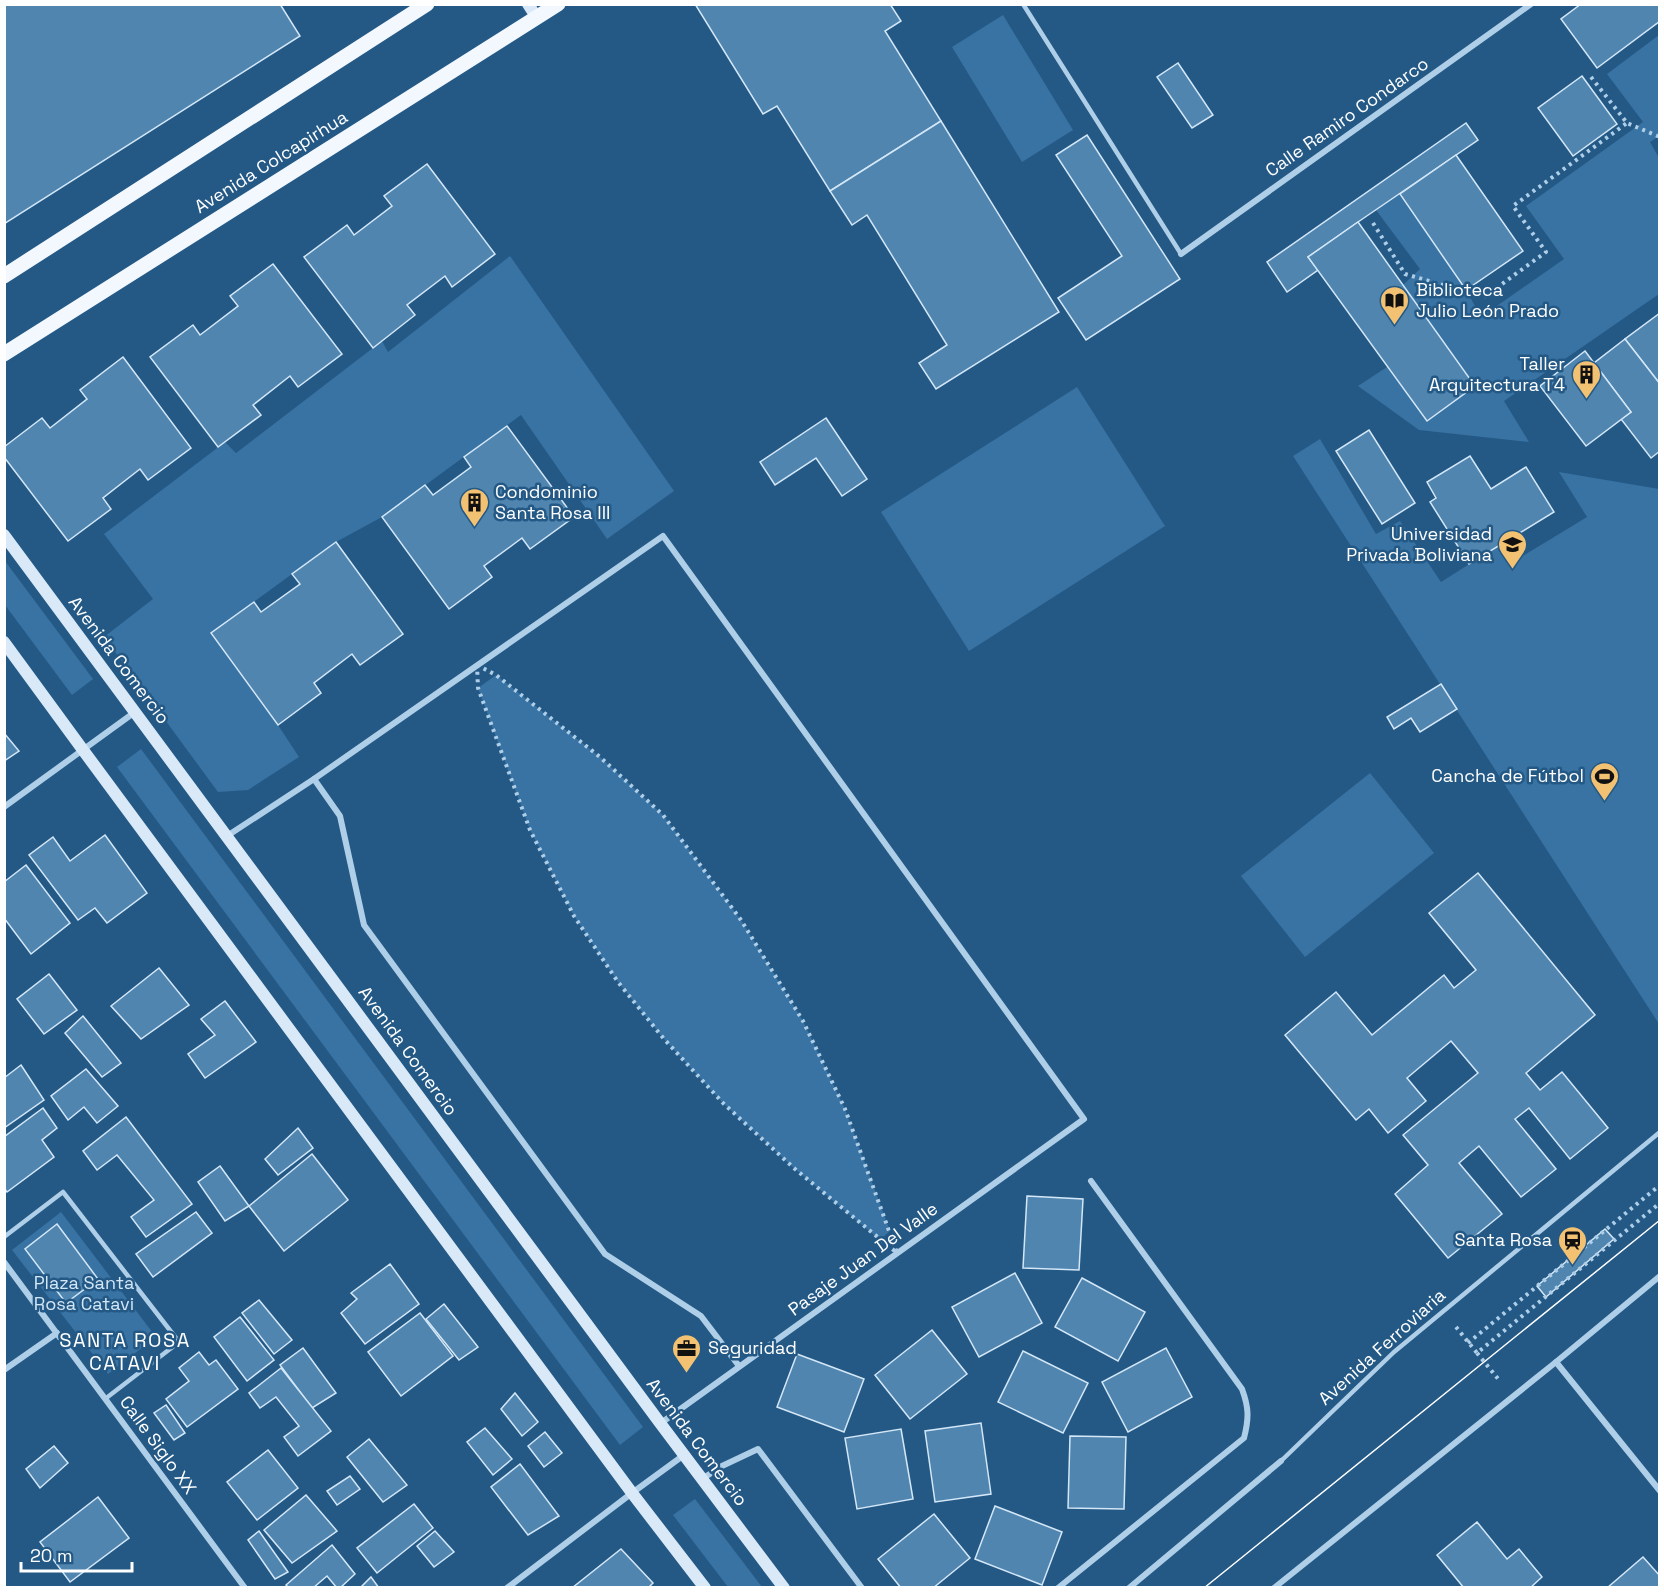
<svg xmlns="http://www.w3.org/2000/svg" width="1664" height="1592" font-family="'Space Grotesk',sans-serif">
<rect width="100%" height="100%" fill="#245986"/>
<g fill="#3873a3">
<path d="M1003,15L1073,130L1022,162L952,47Z"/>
<path d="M1659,35V136L1650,142L1659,158V294L1504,401L1529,442L1419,430L1358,386L1387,367L1427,421L1475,385L1403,285L1420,269L1376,210L1400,194L1466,290L1475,306L1491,310L1564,259L1526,206L1643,122L1607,74Z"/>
<path d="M510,256L674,491L607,539L521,415L382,517L336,542L211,633L278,725L299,757L248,790L218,792L104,637L153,599L104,534L225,442L236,453L382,341L388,352Z"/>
<path d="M1077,387L1165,526L969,651L881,512Z"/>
<path d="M1320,439L1376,534L1400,521L1441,582L1501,544L1511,563L1587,517L1559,472L1659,489V1024L1293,456Z"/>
<path d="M5,561L93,679L72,695L5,605Z"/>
<path d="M496,675L600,757L663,815L741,920L803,1021L845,1109L890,1231L880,1240L795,1169L724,1104L664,1039L618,982L574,916L530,830L478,688Z"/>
<path d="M141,749L643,1427L620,1445L117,767Z"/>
<path d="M1370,773L1434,853L1305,957L1241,876Z"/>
<path d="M61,1212L156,1337L108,1374L12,1250Z"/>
<path d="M695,1499L762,1587H728L673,1515Z"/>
</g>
<g fill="#5085b0" stroke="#d3e7f7" stroke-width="1.5">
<path d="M4,4H280L300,36L4,224Z"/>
<path d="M695,4H890L901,21L885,31L941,121L830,191L777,106L763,114Z"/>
<path d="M1581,4H1660V21L1597,68L1561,19Z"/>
<path d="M1178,63L1213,115L1192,128L1157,77Z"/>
<path d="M1582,76L1617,124L1573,156L1538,108Z"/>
<path d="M941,121L1059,312L936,389L919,363L947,345L867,215L852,225L830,191Z"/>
<path d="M1466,123L1478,140L1358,222L1308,257L1318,270L1287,292L1267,262Z"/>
<path d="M1087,135L1180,279L1086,340L1058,298L1122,256L1056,155Z"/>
<path d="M1456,155L1523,251L1466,290L1400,194Z"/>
<path d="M427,164L495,254L452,287L445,276L407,305L415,315L373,348L304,257L347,225L354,235L392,206L384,196Z"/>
<path d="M1358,222L1475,386L1427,421L1308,257Z"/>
<path d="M273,264L342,354L298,387L290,376L253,405L261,415L218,447L150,357L193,325L200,335L238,306L230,296Z"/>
<path d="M1660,313V384L1625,339Z"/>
<path d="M1625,339L1660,384V451L1651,458L1621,419L1631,412L1594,363Z"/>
<path d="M1585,351L1631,412L1586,446L1540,386Z"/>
<path d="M123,357L191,448L148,480L140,469L103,498L111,509L68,541L4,457V447L42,418L50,428L87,399L80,390Z"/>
<path d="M826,418L867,479L842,496L816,458L775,485L760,462Z"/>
<path d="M507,426L574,517L530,549L522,538L484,566L492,577L449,609L382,517L425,485L433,495L471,467L464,457Z"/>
<path d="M1369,430L1415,503L1382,524L1336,451Z"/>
<path d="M1470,456L1491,489L1526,467L1554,512L1469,564L1430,502L1436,498L1427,482Z"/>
<path d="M336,542L403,634L360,665L352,654L314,683L321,693L278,725L211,633L254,602L261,612L300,584L292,574Z"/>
<path d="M1441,684L1457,709L1420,732L1411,718L1394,729L1387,717Z"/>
<path d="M4,733L19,751L4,761Z"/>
<path d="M105,835L147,893L107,923L95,908L78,920L29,855L53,837L70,861Z"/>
<path d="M26,865L70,923L31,954L4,918V882Z"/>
<path d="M1478,873L1595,1015L1526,1073L1540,1090L1562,1072L1608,1128L1570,1159L1529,1108L1515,1119L1556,1169L1521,1197L1479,1146L1459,1163L1502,1214L1448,1258L1395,1194L1428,1165L1403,1135L1478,1073L1451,1041L1407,1078L1426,1101L1388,1133L1369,1109L1356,1120L1285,1035L1336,992L1372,1035L1444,975L1454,988L1476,970L1429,913Z"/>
<path d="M159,968L189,1005L141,1039L111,1006Z"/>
<path d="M49,974L77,1010L44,1034L17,999Z"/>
<path d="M225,1001L256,1042L205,1078L188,1054L215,1035L201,1019Z"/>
<path d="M83,1016L121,1063L102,1077L65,1033Z"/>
<path d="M21,1065L44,1100L4,1128V1078Z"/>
<path d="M86,1069L118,1106L97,1123L84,1107L68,1120L51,1096Z"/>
<path d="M43,1108L57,1128L42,1140L54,1157L7,1192L4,1188V1137Z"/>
<path d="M126,1117L192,1204L146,1237L131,1217L154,1200L117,1155L97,1170L83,1151Z"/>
<path d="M298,1128L313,1148L278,1175L265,1159Z"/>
<path d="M312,1154L348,1200L284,1251L249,1206Z"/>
<path d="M220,1166L249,1206L225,1221L198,1182Z"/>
<path d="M1027,1196L1083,1199L1079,1270L1023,1268Z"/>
<path d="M196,1212L212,1233L153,1277L136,1254Z"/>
<path d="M57,1224L98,1279L66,1303L25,1249Z"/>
<path d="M1605,1229L1614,1239L1546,1297L1537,1286Z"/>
<path d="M390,1264L419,1304L365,1344L341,1313L357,1299L351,1293Z"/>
<path d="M1015,1273L1042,1323L979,1357L952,1307Z"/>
<path d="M1082,1278L1145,1312L1118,1361L1055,1327Z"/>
<path d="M259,1300L292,1340L274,1354L242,1313Z"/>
<path d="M444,1304L478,1347L459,1360L426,1319Z"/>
<path d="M420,1313L453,1356L401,1396L368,1352Z"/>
<path d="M240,1317L274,1360L247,1381L214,1337Z"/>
<path d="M932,1330L967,1374L910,1419L875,1375Z"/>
<path d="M303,1348L336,1393L312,1408L280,1365Z"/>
<path d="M1166,1348L1192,1397L1128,1432L1102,1382Z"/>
<path d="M1023,1351L1088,1383L1063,1433L998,1402Z"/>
<path d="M199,1352L209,1365L216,1360L238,1389L187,1427L166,1399L189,1381L179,1368Z"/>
<path d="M797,1354L864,1379L844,1432L777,1407Z"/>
<path d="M281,1368L331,1431L298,1456L284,1437L299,1426L276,1397L260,1408L249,1393Z"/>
<path d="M515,1393L538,1422L522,1436L501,1409Z"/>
<path d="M166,1405L185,1433L174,1440L154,1413Z"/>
<path d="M981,1423L991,1494L935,1502L925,1431Z"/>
<path d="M485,1428L512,1459L493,1475L467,1442Z"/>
<path d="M901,1429L913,1499L857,1509L845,1438Z"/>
<path d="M545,1432L562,1453L544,1467L528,1446Z"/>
<path d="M1070,1436L1126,1437L1124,1509L1068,1508Z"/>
<path d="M369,1439L407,1485L383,1502L347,1457Z"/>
<path d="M54,1446L68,1463L40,1488L26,1469Z"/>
<path d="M268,1450L298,1488L257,1520L227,1482Z"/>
<path d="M520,1464L559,1516L528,1535L491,1487Z"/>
<path d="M350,1476L360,1489L337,1505L327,1491Z"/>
<path d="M306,1495L337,1531L292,1563L264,1530Z"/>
<path d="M98,1497L129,1538L70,1582L40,1542Z"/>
<path d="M414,1504L433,1528L377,1573L357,1548Z"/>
<path d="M995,1506L1062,1532L1042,1585L975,1559Z"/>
<path d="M934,1514L970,1558L933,1588H901L878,1559Z"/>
<path d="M1477,1522L1507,1559L1519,1549L1542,1577L1530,1588H1464L1437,1555Z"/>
<path d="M259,1531L288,1572L275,1579L248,1540Z"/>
<path d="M435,1531L454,1552L434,1567L417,1546Z"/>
<path d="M332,1545L355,1574L340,1588H337L327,1576L313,1588H289L286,1585Z"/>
<path d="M621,1549L653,1583L648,1588H572Z"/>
<path d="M1643,1557L1660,1576V1588H1607Z"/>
<path d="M371,1577L379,1588H360Z"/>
</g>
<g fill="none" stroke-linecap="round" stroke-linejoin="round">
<g stroke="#afcfe9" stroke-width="4" stroke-dasharray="3 4.5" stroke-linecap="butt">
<path d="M1591,77L1627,123L1660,137"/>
<path d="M1373,223L1405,274L1484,297L1546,252L1513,206L1627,123"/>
<path d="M477,665L496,675L600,757L663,815L741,920L803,1021L845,1109L897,1253L795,1169L724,1104L664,1039L618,982L574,916L530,830L478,688Z"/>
<path d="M1456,1327L1477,1353L1660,1203"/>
<path d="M1468,1343L1660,1185"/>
<path d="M1477,1353L1499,1380"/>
</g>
<g stroke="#afcfe9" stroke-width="4.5">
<path d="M1023,4L1181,254"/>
<path d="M4,1237L63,1192L179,1342L105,1399"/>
<path d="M1281,1461L1394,1352L1660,1132"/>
</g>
<g stroke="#afcfe9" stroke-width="6">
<path d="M1181,254L1531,4"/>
<path d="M314,779L340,816L364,925L605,1254L701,1316L739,1366"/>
<path d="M4,807L135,712"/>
<path d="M227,836L314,779L663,536L1084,1119L661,1423"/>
<path d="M4,1262L245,1588"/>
<path d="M1556,1362L1660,1491"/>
<path d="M4,1370L57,1333"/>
<path d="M702,1479L722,1466L758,1449L862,1588"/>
<path d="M507,1588L632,1493L684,1455"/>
<path d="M1058,1588L1244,1438C1249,1418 1249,1408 1242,1389L1091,1181"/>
<path d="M1129,1588L1281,1461"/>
<path d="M1274,1588L1556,1362L1660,1276"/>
</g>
<g stroke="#d9e9f7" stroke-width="12">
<path d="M528,4L537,18"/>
<path d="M4,535L660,1423L784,1588"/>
<path d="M4,642L83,750L632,1493L705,1588"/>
</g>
<g stroke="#f2f8fe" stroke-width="15">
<path d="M4,276L427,4"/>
<path d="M4,354L558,4"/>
</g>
<path stroke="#fff" stroke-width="1.5" d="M1204,1588L1660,1220"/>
</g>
<defs>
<symbol id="library-pin" viewBox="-11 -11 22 30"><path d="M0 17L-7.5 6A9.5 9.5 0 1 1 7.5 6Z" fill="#f3c172" stroke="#245986"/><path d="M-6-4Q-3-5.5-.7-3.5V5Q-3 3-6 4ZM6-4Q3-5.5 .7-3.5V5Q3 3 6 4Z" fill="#111"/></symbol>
<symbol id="building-pin" viewBox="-11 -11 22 30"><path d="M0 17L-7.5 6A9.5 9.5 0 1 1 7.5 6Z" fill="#f3c172" stroke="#245986"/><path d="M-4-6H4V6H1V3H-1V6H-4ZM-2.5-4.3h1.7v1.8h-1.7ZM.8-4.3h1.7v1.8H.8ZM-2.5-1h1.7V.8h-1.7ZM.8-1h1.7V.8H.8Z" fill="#111"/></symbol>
<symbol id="university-pin" viewBox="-11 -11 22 30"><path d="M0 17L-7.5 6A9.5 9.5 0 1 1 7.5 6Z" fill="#f3c172" stroke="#245986"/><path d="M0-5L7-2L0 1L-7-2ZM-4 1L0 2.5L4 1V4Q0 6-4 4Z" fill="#111"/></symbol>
<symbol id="stadium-pin" viewBox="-11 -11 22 30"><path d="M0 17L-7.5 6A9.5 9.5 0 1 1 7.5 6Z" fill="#f3c172" stroke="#245986"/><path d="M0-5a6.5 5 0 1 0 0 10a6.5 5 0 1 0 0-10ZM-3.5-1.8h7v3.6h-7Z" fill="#111"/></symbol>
<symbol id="station-pin" viewBox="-11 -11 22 30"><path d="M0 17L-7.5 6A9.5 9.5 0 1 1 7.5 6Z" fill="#f3c172" stroke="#245986"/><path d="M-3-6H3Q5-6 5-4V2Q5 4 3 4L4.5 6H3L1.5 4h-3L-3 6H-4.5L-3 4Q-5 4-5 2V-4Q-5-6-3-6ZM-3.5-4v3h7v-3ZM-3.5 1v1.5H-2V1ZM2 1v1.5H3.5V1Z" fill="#111"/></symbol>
<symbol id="office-pin" viewBox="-11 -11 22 30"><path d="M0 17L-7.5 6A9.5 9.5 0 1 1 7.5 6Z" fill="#f3c172" stroke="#245986"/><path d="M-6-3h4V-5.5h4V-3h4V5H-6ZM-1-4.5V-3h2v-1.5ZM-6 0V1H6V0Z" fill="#111"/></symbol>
</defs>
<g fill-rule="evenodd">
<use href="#library-pin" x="1378" y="284" width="33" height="45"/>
<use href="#building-pin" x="1570" y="358" width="33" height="45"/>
<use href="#building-pin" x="458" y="486" width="33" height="45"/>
<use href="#university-pin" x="1496" y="528" width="33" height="45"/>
<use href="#stadium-pin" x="1588" y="760" width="33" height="45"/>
<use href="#station-pin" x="1556" y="1224" width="33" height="45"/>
<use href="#office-pin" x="670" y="1332" width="33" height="45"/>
</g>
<g text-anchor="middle" stroke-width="5" stroke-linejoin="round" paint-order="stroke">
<g font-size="18" fill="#fff" stroke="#245986">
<text transform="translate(1347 117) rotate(-35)" y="6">Calle Ramiro Condarco</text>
<text transform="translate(271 162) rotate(-32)" y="6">Avenida Colcapirhua</text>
<text transform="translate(119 660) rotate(53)" y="6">Avenida Comercio</text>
<text transform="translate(408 1051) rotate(54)" y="6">Avenida Comercio</text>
<text transform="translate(863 1259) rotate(-36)" y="6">Pasaje Juan Del Valle</text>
<text transform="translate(1382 1347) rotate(-42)" y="6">Avenida Ferroviaria</text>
<text transform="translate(697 1442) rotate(53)" y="6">Avenida Comercio</text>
<text transform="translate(158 1445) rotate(54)" y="6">Calle Siglo XX</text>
</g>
<g font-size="18" fill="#fff" stroke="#245986" text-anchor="end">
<text x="1416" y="296" text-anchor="start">Biblioteca<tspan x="1416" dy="21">Julio León Prado</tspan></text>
<text x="1565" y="370">Taller<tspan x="1565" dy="21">Arquitectura T4</tspan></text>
<text x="495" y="498" text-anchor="start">Condominio<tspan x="495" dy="21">Santa Rosa III</tspan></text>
<text x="1492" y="540">Universidad<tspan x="1492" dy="21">Privada Boliviana</tspan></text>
<text x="1584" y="782">Cancha de Fútbol</text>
<text x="1552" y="1246">Santa Rosa</text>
<text x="708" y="1354" text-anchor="start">Seguridad</text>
</g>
<g font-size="18" fill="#d3e7f7" stroke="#245986">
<text x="84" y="1289">Plaza Santa<tspan x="84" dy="21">Rosa Catavi</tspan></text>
</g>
<g font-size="20" letter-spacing="1.5" fill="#fff" stroke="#245986">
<text x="125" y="1347">SANTA ROSA<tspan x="125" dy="23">CATAVI</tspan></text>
</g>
</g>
<rect width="1664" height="1592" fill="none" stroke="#ffffff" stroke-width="12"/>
<path d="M21 1562v9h111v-9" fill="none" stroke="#ffffff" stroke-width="3"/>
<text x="30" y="1562" font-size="18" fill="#ffffff" stroke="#245986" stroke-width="4.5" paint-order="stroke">20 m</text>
</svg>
